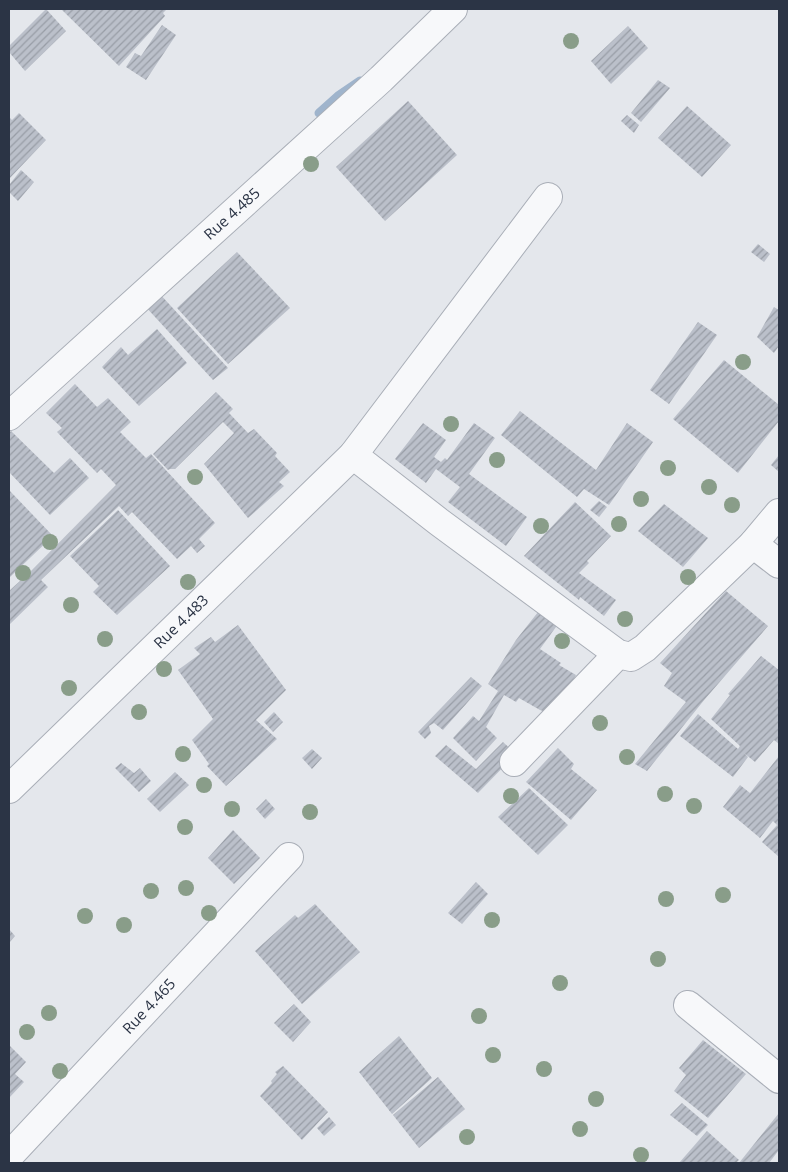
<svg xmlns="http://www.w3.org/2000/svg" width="788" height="1172" font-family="'Open Sans',sans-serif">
<defs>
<pattern id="building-hatch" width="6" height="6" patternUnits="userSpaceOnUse" patternTransform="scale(1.25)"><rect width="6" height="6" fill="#bbc0ca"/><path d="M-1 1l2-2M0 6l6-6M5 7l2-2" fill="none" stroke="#989da6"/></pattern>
</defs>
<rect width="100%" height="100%" fill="#e4e7ec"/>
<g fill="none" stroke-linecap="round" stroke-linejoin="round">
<path stroke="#9fb4cc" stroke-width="9" d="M319,113L338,96L360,81"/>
</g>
<g fill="url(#building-hatch)">
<path d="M46,9L66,31L25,71L9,52V46Z"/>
<path d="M61,9H167L163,13L165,16L119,66Z"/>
<path d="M162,25L176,35L146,80L126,67L135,53L141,56Z"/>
<path d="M628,26L648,48L611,84L591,61Z"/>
<path d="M658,80L670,88L641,122L631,113Z"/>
<path d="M408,101L457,155L385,221L336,167Z"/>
<path d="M687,106L731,145L702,177L658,138Z"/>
<path d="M19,113L46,140L9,179V117L12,120Z"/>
<path d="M627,115L639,125L634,133L621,121Z"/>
<path d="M21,170L34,182L18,201L9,192V185Z"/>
<path d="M758,244L770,254L764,262L751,252Z"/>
<path d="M237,252L290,308L228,364L177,308Z"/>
<path d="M158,292L228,368L213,380L144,305Z"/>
<path d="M774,307L779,310V346L774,353L757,337Z"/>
<path d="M698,322L717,335L669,404L650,390Z"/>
<path d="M157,329L187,363L139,406L102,367L121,347L128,355Z"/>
<path d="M724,360L779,405V421L738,473L673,419Z"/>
<path d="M75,384L97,407L108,398L131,422L120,432L146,458L151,454L215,523L199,539L205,546L197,553L191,546L177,559L132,512L128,516L119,506L41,580L48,587L9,625V591L32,570L116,485L101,469L97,473L57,432L62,428L46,413Z"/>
<path d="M216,392L233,409L229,413L248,433L254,429L277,453L275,456L290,472L279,482L284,486L248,518L204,464L234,433L223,422L175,469H170L168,470L153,454Z"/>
<path d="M520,411L596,470L627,423L653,442L609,505L584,489L577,497L501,435Z"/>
<path d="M423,423L446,440L434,457L441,462L445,458L447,460L474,423L495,438L469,474L527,517L506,546L448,502L460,487L436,469L426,483L395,459Z"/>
<path d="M11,431L54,473L70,458L89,478L50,515L9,472V433Z"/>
<path d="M779,455V472L771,465Z"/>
<path d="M9,490L53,536L9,578Z"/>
<path d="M599,501L607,507L599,517L590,510Z"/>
<path d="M575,502L611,536L587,561L589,563L579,573L616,600L604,616L580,597L579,600L524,556Z"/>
<path d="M664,504L708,538L683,567L638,531Z"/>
<path d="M118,510L170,566L117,615L93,592L99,586L70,556Z"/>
<path d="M726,591L768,626L705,699L647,771L635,764L686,702L664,686L672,673L660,663Z"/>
<path d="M542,607L561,620L540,649L561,663L559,665L576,675L552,714L540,710L519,698L516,702L504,695L486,727L497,738L476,761L453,738L473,716L479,721L498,691L488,684L516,640Z"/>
<path d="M238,625L286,690L256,720L277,739L226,786L207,766L209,764L192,740L213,719L178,670L200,654L194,648L211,637L215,642Z"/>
<path d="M761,656L779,670L778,679L779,680V744L774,740L755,762L744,753L748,757L733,777L680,736L698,714L738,749L740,746L711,719L730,695L728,694Z"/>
<path d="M471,677L482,686L443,730L434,723L429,726L431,733L425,739L418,732Z"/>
<path d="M274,712L283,722L273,732L264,722Z"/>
<path d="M503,742L516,754L478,793L435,756L446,745L476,769Z"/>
<path d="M558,748L574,764L571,769L597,790L571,820L526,782Z"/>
<path d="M312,749L322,758L312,769L302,758Z"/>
<path d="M779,756V857L762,842L777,825L773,821L760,838L723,807L740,785L750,793Z"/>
<path d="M121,763L134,773L140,768L151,781L139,792L115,768Z"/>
<path d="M175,772L189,785L160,812L147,799Z"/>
<path d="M529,788L568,825L538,855L498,817Z"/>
<path d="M266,799L275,809L265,819L256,809Z"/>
<path d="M233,830L260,858L234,884L208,858Z"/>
<path d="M476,882L488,894L462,924L448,913Z"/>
<path d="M315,904L360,952L302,1004L255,951L295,915L298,918Z"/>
<path d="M9,929L15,936L9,943Z"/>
<path d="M294,1004L311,1022L293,1042L274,1023Z"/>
<path d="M399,1036L432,1078L392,1114L359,1072Z"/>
<path d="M703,1040L746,1074L708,1118L674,1091L686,1075L679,1068Z"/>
<path d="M9,1045L26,1062L15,1074L24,1082L9,1098Z"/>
<path d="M283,1066L328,1112L302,1140L260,1096L272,1083L271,1081L277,1074L275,1072Z"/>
<path d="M438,1077L465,1109L419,1148L393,1115Z"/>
<path d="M682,1103L708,1125L697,1136L670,1115Z"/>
<path d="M779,1113V1150L769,1163H739Z"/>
<path d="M329,1117L336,1125L324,1136L317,1128Z"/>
<path d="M707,1131L739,1160L736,1163H679Z"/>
</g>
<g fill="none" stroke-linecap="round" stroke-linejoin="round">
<defs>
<g id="minor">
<path id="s1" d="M9,416L381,79L453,9"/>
<path d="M353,455L439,522L618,654L631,657L645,648L753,544L779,513"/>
<path d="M753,544L779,564"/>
<path d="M514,762L618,654"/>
<path id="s2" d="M9,789L353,455L548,197"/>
<path d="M688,1005L779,1079"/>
<path id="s3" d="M9,1156L289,857"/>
</g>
</defs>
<use href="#minor" stroke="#a9aeb7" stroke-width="30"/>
<use href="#minor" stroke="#f7f8fa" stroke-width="28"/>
</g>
<g fill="#899d89">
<circle cx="571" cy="41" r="8"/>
<circle cx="311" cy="164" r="8"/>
<circle cx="743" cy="362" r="8"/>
<circle cx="451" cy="424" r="8"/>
<circle cx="497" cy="460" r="8"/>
<circle cx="668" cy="468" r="8"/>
<circle cx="195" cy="477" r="8"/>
<circle cx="709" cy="487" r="8"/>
<circle cx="641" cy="499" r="8"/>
<circle cx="732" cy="505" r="8"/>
<circle cx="619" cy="524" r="8"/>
<circle cx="541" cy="526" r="8"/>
<circle cx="50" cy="542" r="8"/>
<circle cx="23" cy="573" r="8"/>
<circle cx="688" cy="577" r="8"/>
<circle cx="188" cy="582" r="8"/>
<circle cx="71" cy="605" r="8"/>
<circle cx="625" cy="619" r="8"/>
<circle cx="105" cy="639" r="8"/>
<circle cx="562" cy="641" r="8"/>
<circle cx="164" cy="669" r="8"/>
<circle cx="69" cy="688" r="8"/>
<circle cx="139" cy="712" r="8"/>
<circle cx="600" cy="723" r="8"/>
<circle cx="183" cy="754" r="8"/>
<circle cx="627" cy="757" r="8"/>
<circle cx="204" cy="785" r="8"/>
<circle cx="665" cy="794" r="8"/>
<circle cx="511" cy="796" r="8"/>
<circle cx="694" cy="806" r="8"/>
<circle cx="232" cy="809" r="8"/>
<circle cx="310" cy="812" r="8"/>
<circle cx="185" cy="827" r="8"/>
<circle cx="186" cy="888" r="8"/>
<circle cx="151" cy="891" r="8"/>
<circle cx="723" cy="895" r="8"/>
<circle cx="666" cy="899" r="8"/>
<circle cx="209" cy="913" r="8"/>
<circle cx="85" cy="916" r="8"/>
<circle cx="492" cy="920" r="8"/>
<circle cx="124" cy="925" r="8"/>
<circle cx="658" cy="959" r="8"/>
<circle cx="560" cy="983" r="8"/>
<circle cx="49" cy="1013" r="8"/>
<circle cx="479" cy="1016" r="8"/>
<circle cx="27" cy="1032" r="8"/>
<circle cx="493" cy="1055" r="8"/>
<circle cx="544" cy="1069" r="8"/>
<circle cx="60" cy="1071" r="8"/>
<circle cx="596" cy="1099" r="8"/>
<circle cx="580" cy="1129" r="8"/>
<circle cx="467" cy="1137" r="8"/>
<circle cx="641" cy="1155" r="8"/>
</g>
<g text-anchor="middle" stroke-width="5" stroke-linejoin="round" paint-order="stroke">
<g font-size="15" fill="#2b3445" stroke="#f4f6f9">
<text dy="5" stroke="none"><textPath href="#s1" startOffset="301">Rue 4.485</textPath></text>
<text dy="5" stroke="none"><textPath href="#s2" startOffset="240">Rue 4.483</textPath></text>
<text dy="5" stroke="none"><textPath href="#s3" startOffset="205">Rue 4.465</textPath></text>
</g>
</g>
<rect width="788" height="1172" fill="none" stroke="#2b3445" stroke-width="20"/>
</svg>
